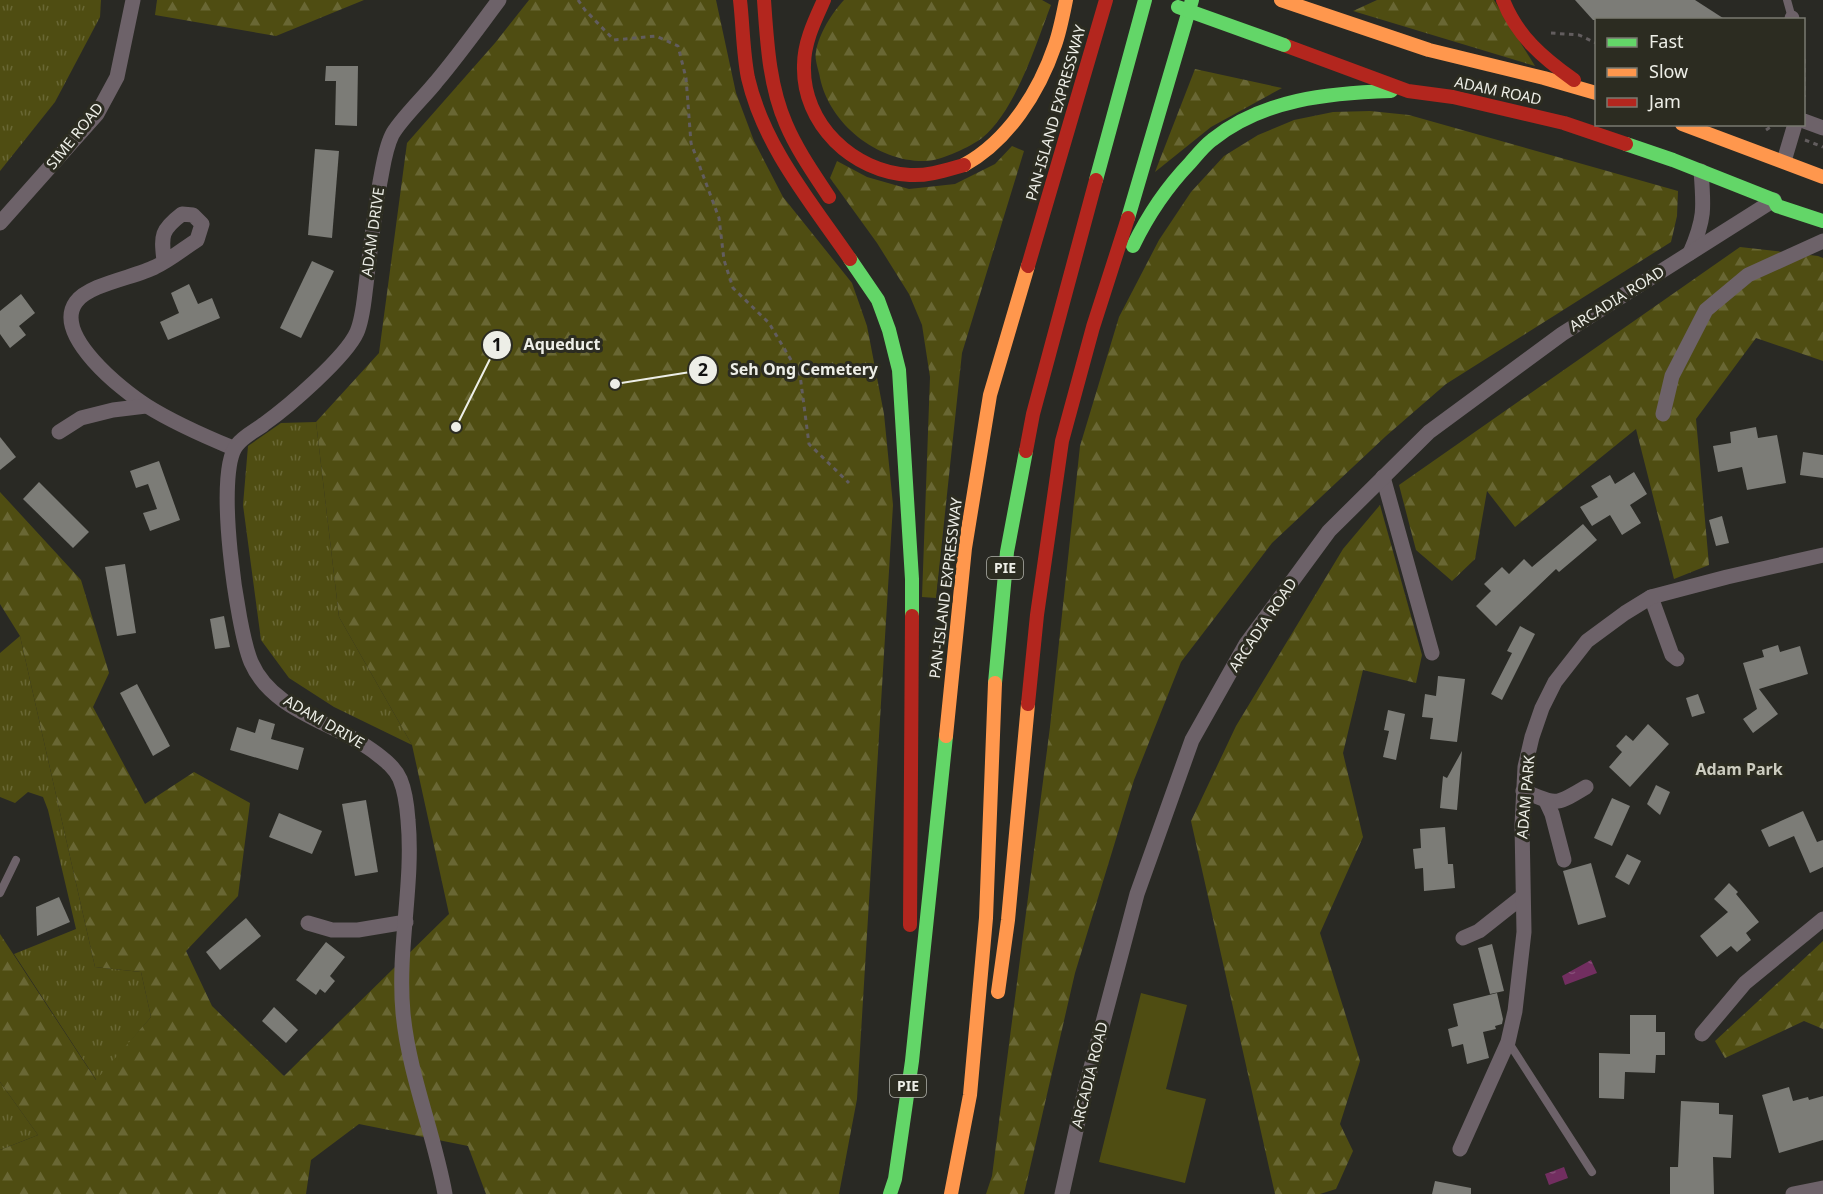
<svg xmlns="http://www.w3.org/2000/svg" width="1823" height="1194" font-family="'Noto Sans',sans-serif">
<defs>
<pattern id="grass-tufts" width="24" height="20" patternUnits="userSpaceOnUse" patternTransform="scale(1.5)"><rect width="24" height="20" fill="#4f4d12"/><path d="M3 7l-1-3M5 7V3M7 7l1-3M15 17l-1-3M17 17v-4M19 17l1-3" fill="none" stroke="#696734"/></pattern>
<pattern id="forest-firs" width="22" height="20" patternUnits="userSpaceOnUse" patternTransform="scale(1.5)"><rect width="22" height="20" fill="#4f4d12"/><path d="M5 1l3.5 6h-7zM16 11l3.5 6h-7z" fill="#696734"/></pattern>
<pattern id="water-ripples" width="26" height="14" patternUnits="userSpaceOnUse" patternTransform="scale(1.5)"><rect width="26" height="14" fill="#722e60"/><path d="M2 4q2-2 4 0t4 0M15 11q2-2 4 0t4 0" fill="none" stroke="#864d77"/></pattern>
</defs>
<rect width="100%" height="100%" fill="#292924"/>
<g fill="url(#grass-tufts)">
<path d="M0,0H101L100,17L55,102L0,171Z"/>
<path d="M316,422L339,617L412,745L334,707L289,678L261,640L243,505L248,446L281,423Z"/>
<path d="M20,636L95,967L141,972L151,1017L97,1081L14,954L76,929L48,810L43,797L28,792L15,803L0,797V653Z"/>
<path d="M0,1082L38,1135L0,1150Z"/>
</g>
<g fill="url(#forest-firs)">
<path d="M157,0H364L276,36L155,15Z"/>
<path d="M529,0H716L736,93L754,141L783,197L852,283L867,326L884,414L893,505L857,1099L839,1194H486L468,1146L359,1124L311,1160L306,1194H0V1150L38,1135L0,1082V934L96,1080L151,1017L141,972L95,967L20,636L0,604V492L81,580L109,673L93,707L145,804L194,772L250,803L238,896L186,951L212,1006L284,1076L449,914L412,745L339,617L316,422L379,353L407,143L495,43Z"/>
<path d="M844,0H1042L1051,5C1036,44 1015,112 982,138C972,146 940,161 927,161C879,163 830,125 820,78C819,71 814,59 816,52C819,33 832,13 844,0Z"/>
<path d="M1377,0H1494L1535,66L1353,11Z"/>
<path d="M1195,69L1282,88L1211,127L1155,172Z"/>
<path d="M1370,111L1409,115L1678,191L1677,216L1671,242L1446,384L1386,436L1272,543L1181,662L1134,780L1075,973L1024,1194H986L992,1176L1050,727L1080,446L1119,317L1159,240L1191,192L1224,156L1258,135L1294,120L1333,112Z"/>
<path d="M1012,146L1024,151L962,353L936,598L922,597L930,377L922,325L909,294L877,243L830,178L837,161L867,177L909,189L955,184L995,164Z"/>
<path d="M1740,247L1818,256L1823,258V361L1756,338L1696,419L1709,565L1674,579L1636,429L1515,527L1487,491L1475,559L1452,581L1416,550L1399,485Z"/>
<path d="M1380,505L1422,655L1416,683L1363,670L1343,753L1363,837L1320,933L1360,1061L1340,1124L1353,1151L1336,1189L1320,1194H1275L1191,821L1236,726L1343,549Z"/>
<path d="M1823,941V1029L1804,1021L1725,1058L1715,1041Z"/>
</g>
<path fill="#4f4d12" d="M1141,993L1187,1005L1166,1089L1206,1099L1185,1183L1099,1162Z"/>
<g fill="url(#water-ripples)">
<path d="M1591,960L1597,973L1565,985L1562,976Z"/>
<path d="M1564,1167L1568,1178L1549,1185L1545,1174Z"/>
</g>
<g fill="#7c7c77">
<path d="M1575,0H1695L1726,20H1593Z"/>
<path d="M326,66H358L357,126L335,125L336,81H325Z"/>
<path d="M315,149L339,151L332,238L308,235Z"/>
<path d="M312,261L334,271L301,338L280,328Z"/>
<path d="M189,284L198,304L212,298L220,318L168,340L160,322L179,313L171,293Z"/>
<path d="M21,294L35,313L19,326L26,335L10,348L0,334V311Z"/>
<path d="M1756,427L1758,438L1777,435L1786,483L1747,490L1742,467L1718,472L1713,446L1731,443L1730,432Z"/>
<path d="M0,437L16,457L0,470Z"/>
<path d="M1803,452L1823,455V478L1800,475Z"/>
<path d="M159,461L180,520L150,531L143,513L157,509L148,484L136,488L130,471Z"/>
<path d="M1634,472L1647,494L1630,505L1641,523L1622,535L1610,515L1592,526L1580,507L1598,497L1591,486L1610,475L1615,484Z"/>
<path d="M39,482L89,532L73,548L23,499Z"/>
<path d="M1722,516L1729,543L1716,546L1709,520Z"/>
<path d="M1583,524L1597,540L1559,572L1556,569L1496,626L1476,606L1491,591L1484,584L1502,567L1509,574L1524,559L1532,567Z"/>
<path d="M125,564L136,633L117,636L105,567Z"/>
<path d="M224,616L230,647L215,649L210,619Z"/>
<path d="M1520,626L1535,634L1502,700L1491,694L1512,653L1507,651Z"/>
<path d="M1778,645L1780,652L1800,646L1808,674L1759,689L1778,714L1753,733L1743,719L1757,709L1743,663L1764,657L1762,650Z"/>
<path d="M1438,676L1465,679L1457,742L1430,739L1433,718L1422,717L1425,694L1436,696Z"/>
<path d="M137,684L170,746L153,756L120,693Z"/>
<path d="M1698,694L1705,713L1692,717L1686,698Z"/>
<path d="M1388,710L1405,714L1396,760L1383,757L1389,731L1384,730Z"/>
<path d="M259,719L275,724L271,739L304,748L298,770L230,750L237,727L255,733Z"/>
<path d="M1648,724L1669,744L1630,787L1609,767L1622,752L1616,746L1626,735L1633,741Z"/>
<path d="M1462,751L1457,810L1440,808L1443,776L1447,778Z"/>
<path d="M1656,785L1670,792L1660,815L1647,804Z"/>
<path d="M1612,798L1630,806L1612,846L1594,838Z"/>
<path d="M366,800L378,872L355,876L342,804Z"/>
<path d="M1803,811L1817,842L1823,840V867L1810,873L1794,836L1769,847L1761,830Z"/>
<path d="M279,813L322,831L312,854L269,837Z"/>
<path d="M1445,827L1448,864H1453L1455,888L1424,891L1423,868L1415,869L1413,849L1421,848L1420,829Z"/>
<path d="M1627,854L1641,861L1629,885L1615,877Z"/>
<path d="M1591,863L1606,917L1578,925L1563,871Z"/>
<path d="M1729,883L1738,892L1736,894L1759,922L1746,933L1751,940L1737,952L1731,946L1717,957L1700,936L1728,912L1714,899Z"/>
<path d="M59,897L70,922L37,936L36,907Z"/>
<path d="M246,918L261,936L220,970L206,952Z"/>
<path d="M326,942L345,957L330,976L335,981L325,993L320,989L316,995L296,980Z"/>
<path d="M1492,944L1504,991L1490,994L1478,948Z"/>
<path d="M1497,993L1503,1019L1502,1024L1495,1026L1496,1029L1483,1032L1489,1058L1467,1064L1463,1044L1452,1047L1448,1029L1458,1026L1453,1004Z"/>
<path d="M274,1007L298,1030L286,1043L262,1021Z"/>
<path d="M1630,1015H1656V1032H1665V1055H1656L1655,1073L1625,1072L1624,1099L1599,1098V1053L1630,1054Z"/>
<path d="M1789,1087L1793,1101L1808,1097L1809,1100L1823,1096V1140L1779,1153L1762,1095Z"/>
<path d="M1681,1101L1719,1103V1114L1733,1115L1731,1158L1713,1157L1714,1194H1670V1167H1678Z"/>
<path d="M1435,1181L1471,1188V1194H1432Z"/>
</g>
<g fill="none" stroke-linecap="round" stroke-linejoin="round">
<g stroke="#625d5e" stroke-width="3" stroke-dasharray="4.5 4.5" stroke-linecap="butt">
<path d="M578,0L585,10L614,40L656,36L678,46L686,78L691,143L719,218L724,260L733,288L769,323L800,375L809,444L849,483"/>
<path d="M1551,33L1579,35L1596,43"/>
<path d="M1804,59V97"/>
<path d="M1766,130L1775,124"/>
<path d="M1805,140L1823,147"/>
</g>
<g stroke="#6d6269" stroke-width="8">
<path d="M1787,0L1792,18"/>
<path d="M0,893L16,860"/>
<path d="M1509,1043L1592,1172"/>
</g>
<g stroke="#6d6269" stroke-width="15">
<path d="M1792,18V20"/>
<path d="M1804,121L1823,128"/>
<path d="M1784,161L1795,124"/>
<path d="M0,223L97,114L117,77L133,0"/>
<path d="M1690,253C1705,219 1704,208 1701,171"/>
<path d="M164,261C161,235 161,230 182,214L193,215L202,224L197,240C183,249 170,260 155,267C136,277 89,284 76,302C52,335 123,391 147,406C174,423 204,436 233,448"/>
<path d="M1663,414L1672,376L1706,310L1748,275L1823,241"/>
<path d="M59,432L81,418L113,410L146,406"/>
<path d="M1383,477L1432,653"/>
<path d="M1651,597L1672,655L1677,659"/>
<path d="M1523,791C1557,804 1553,807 1586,787"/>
<path d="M1546,801L1552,814L1564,860"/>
<path d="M308,923L332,930H358L406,922"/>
<path d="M1463,938L1479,931L1522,897"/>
<path d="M1702,1034L1745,983L1823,919"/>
<path d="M1460,1149L1508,1042L1515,1011L1524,932L1522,825L1525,767L1532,737L1542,708L1555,682L1587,641L1625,613L1651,597L1727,577L1823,555"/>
<path d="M445,1194C434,1133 409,1075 403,1013C397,948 414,884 408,820C407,806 405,791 400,779C395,768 386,761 377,754C337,722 273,713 251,662C237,628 214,472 237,445C244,436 255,431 264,424C288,407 346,357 357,332C363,318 364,300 366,285C370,250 374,216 380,182C383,167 385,149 392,135C399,121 425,96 436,82C458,56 478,28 499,0"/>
<path d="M1062,1194L1085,1090L1137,894L1192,740L1246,644L1329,531L1429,432L1562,334L1774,200"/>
<path d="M1793,1194L1823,1188"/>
</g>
<g stroke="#63d668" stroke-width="14">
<path d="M1626,144L1673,160L1774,200L1777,206L1823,221"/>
<path d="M1096,180L1145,0"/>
<path d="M1128,218L1192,0"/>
<path d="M1133,246C1148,215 1166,188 1190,163C1197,155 1204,146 1212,140C1263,99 1329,93 1391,91"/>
<path d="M850,259L878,300L889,330L899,370L912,579V616"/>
<path d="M995,683L1007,552L1026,451"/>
<path d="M890,1194L895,1179L912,1061L946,736"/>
</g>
<g stroke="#ff974d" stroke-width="14">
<path d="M1281,0L1429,50L1544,78L1596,93"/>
<path d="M1682,124L1823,177"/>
<path d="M964,165C1008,141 1039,92 1055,45C1060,31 1063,15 1066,0"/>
<path d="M946,736L965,548L990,395L1028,266"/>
<path d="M998,992L1008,920L1028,704"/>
<path d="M951,1194L970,1095L986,918L995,683"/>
</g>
<g stroke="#b3261e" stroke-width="14">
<path d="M740,0C743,26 743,53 748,78C764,147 811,202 850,259"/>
<path d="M764,0C767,42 769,85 786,124C797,150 814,174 829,197"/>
<path d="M824,0C815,20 804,42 804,65C802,124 853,172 910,175C929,176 946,170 964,165"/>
<path d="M1503,0C1517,36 1543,58 1574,80"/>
<path d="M1284,45L1408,91L1453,97L1564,123L1626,144"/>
<path d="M1028,266L1106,0"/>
<path d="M1026,451L1033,414L1096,180"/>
<path d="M1028,704L1037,615L1062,441L1093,327L1128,218"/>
<path d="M910,925L912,616"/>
</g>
<path stroke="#63d668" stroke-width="14" d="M1178,7L1284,45"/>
</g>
<g text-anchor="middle" stroke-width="6" stroke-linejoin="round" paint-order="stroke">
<g fill="#2c2c21" stroke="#b3b4ac" stroke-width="1.5">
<rect x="987" y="557" width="36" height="22" rx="4.5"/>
<rect x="890" y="1075" width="36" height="22" rx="4.5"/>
</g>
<g font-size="14" font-weight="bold" fill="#edeee7">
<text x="1005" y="573">PIE</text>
<text x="908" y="1091">PIE</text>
</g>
<g font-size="15" fill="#edeee7" stroke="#2c2c21">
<text transform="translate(1498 91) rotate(12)" y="5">ADAM ROAD</text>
<text transform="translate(1056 113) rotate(-74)" y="5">PAN-ISLAND EXPRESSWAY</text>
<text transform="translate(75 136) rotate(-51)" y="5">SIME ROAD</text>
<text transform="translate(373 232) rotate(-82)" y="5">ADAM DRIVE</text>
<text transform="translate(1617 299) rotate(-32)" y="5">ARCADIA ROAD</text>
<text transform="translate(946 588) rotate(-83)" y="5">PAN-ISLAND EXPRESSWAY</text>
<text transform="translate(1263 625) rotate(-56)" y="5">ARCADIA ROAD</text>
<text transform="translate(324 722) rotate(30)" y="5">ADAM DRIVE</text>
<text transform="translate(1526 797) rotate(-85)" y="5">ADAM PARK</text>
<text transform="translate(1090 1075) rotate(-76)" y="5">ARCADIA ROAD</text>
</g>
<g font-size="16" font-weight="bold" fill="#ccccbf" stroke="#2c2c21">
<text x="1739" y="775">Adam Park</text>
</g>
</g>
<path fill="none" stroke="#edeee7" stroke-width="2" d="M456 427L497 345M615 384L703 370"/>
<g fill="#edeee7" stroke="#2c2c21" stroke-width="2">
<circle cx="456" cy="427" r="6"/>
<circle cx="615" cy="384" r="6"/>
<circle cx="497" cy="345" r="15"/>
<circle cx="703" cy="370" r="15"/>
</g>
<g font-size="18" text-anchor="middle" font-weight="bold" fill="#111">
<text x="497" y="351">1</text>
<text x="703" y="376">2</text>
</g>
<g font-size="16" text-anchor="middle" font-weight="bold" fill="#edeee7" stroke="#2c2c21" stroke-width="6" stroke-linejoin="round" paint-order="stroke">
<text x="562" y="350">Aqueduct</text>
<text x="804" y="375">Seh Ong Cemetery</text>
</g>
<rect x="1595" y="18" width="210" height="108" fill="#2c2c21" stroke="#797a70" stroke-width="1.5"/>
<rect x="1607" y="38" width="30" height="9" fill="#63d668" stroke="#797a70" stroke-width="1.5"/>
<text x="1649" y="48" font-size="18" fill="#edeee7">Fast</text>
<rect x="1607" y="68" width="30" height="9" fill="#ff974d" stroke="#797a70" stroke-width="1.5"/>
<text x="1649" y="78" font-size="18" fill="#edeee7">Slow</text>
<rect x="1607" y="98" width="30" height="9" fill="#b3261e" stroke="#797a70" stroke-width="1.5"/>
<text x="1649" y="108" font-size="18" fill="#edeee7">Jam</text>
</svg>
